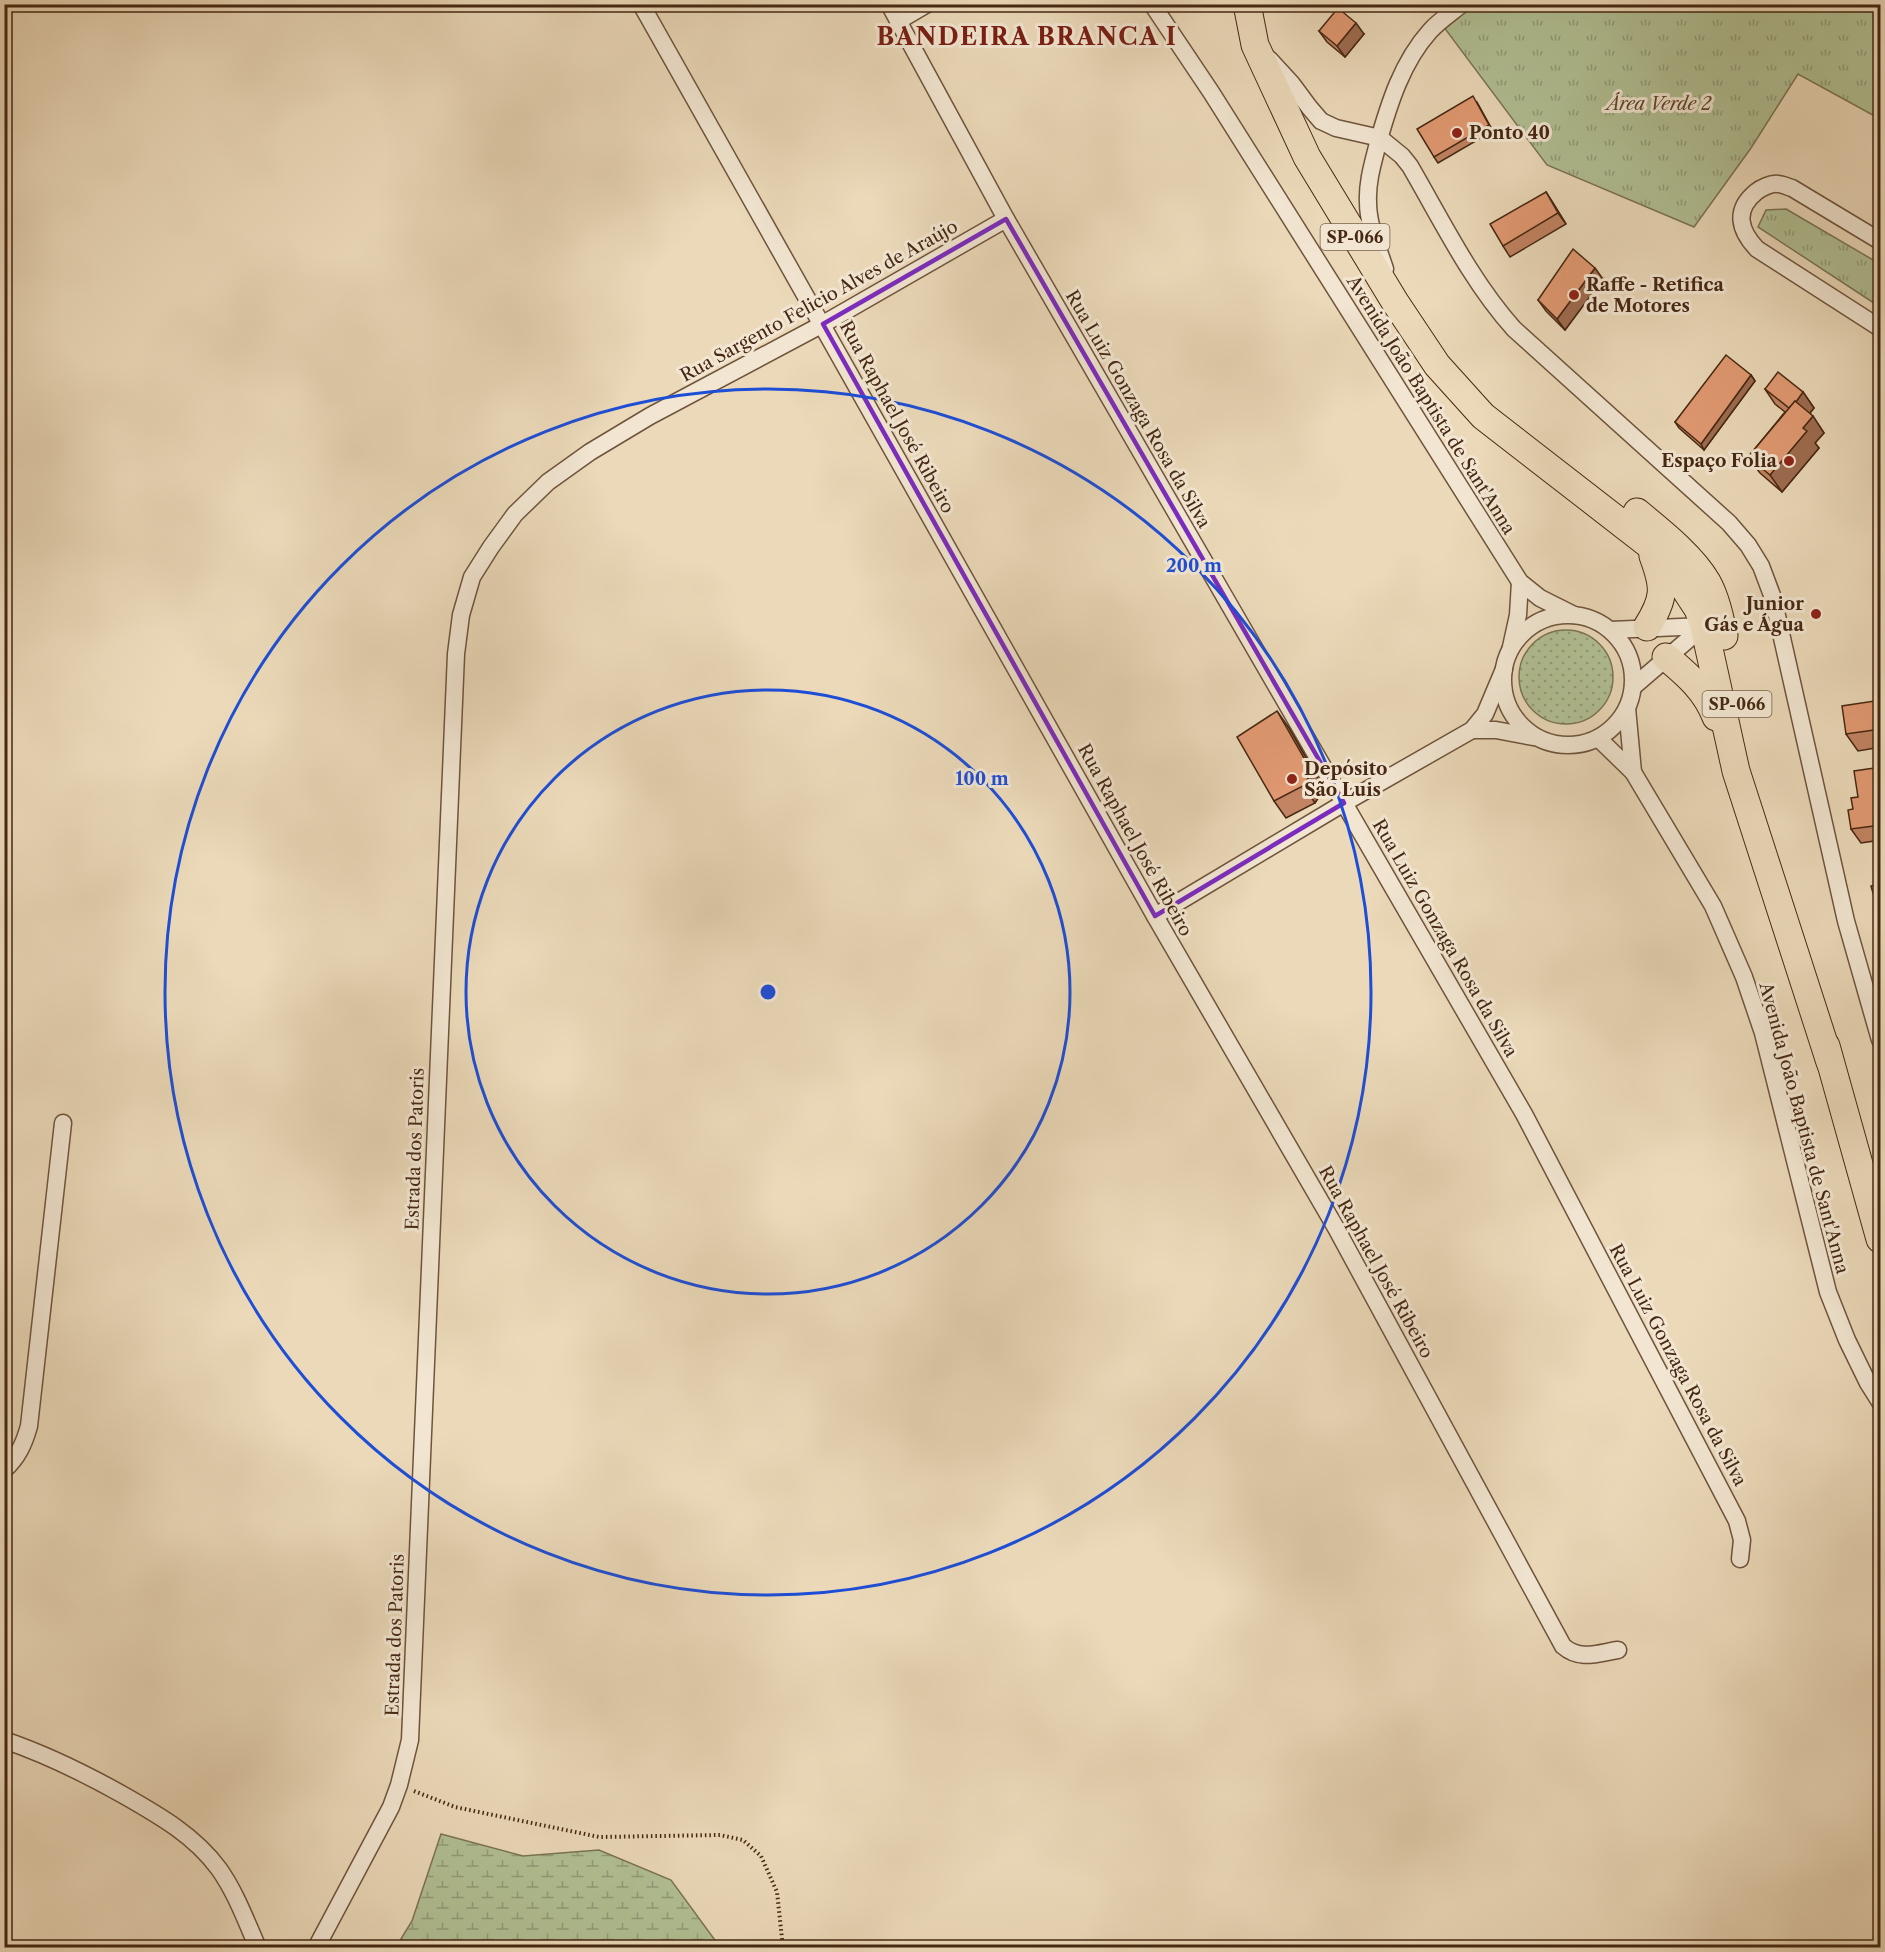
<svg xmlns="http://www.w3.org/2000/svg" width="1885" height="1952" font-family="'Libre Caslon Text',serif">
<defs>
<pattern id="grass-dots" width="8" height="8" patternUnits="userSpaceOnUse" patternTransform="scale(1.5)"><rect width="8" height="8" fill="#b1c094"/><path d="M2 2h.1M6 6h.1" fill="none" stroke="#929c78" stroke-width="1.8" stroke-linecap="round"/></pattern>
<pattern id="wetland-marsh" width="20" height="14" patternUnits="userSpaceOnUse" patternTransform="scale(1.5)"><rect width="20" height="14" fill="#b1c094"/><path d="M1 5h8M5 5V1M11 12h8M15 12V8" fill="none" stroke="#929c78"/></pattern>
<pattern id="park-tufts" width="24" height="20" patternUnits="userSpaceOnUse" patternTransform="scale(1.5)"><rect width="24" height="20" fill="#b1c094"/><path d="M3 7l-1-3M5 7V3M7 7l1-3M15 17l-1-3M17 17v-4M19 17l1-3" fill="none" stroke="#929c78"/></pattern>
</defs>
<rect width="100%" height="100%" fill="#ebd9b9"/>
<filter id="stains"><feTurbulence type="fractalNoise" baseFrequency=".00333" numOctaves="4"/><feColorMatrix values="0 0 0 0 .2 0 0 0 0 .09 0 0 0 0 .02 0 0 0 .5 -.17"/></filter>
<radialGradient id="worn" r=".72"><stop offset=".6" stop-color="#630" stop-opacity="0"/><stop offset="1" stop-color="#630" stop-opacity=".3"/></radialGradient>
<circle fill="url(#grass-dots)" stroke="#7c7454" stroke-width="1.5" cx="1566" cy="677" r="47"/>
<path fill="url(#wetland-marsh)" stroke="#7c7454" stroke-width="1.5" d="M441,1834L523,1856L599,1850L671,1880L720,1947H396L412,1921Z"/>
<g fill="url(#park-tufts)" stroke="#7c7454" stroke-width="1.5">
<path d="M1462,4L1880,5V119L1798,74L1751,148L1694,227L1547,165L1440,22Z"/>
<path d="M1786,209L1880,264V307L1758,227L1766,210Z"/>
</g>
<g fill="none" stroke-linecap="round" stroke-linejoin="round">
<defs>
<g id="street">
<path d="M641,4L1155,916L1336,1228L1563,1646C1580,1661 1598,1653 1618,1650"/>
<path d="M889,4L1006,219L1524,1114L1737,1521L1742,1540L1740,1559"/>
<path d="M1152,4L1211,92L1520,582L1540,598L1574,615"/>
<path d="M898,21L927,4"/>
<path d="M1269,59L1292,84L1309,107L1321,121L1336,128L1380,138L1402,156L1410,166C1442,221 1471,281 1514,329L1729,523L1748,545L1761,566L1773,598L1846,921L1880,1040"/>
<path d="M1880,241L1792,188C1788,187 1782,184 1778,184C1771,183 1761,188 1756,192C1734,210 1739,230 1757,249L1880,328"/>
<path d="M1385,269C1378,247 1368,225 1368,202C1367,182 1373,163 1378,143C1389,104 1402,62 1430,31C1439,21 1451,13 1462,4"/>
<circle cx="1568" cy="680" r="65"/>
<path d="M1610,630L1704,626"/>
<path d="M1511,647L1518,615L1520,582"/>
<path d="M1633,687L1704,626"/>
<path d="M1627,708L1633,772"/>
<path d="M1472,730H1496L1533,737"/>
<path d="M1598,738L1633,772L1713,906L1744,977L1763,1033L1828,1292L1847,1340L1868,1383L1880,1402"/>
<path d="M1155,916L1344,803L1472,730L1485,714L1504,669"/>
<path d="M4,1470C18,1457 24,1444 29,1426L63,1123"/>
<path d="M4,1740C48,1755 86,1774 125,1796C160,1816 195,1836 219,1869C236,1893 246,1921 258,1948"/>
<path d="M316,1948L391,1807L399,1785L410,1740L456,654L461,615L472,577L491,547L515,514L548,482L590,452L650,416L823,324L1006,219"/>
</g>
<g id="primary">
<path d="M1247,4L1255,45L1307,157L1395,302L1437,365L1483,416L1648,544L1681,583L1698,609L1704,626L1736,771L1830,1062"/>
<path d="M1637,512C1660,531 1692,556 1707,582C1716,598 1720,618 1724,636"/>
<path d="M1647,627C1665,598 1665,588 1653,556"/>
<path d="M1666,657C1688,675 1706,691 1716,717"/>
<path d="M1826,1046L1880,1239"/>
</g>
</defs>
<use href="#street" stroke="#6f543c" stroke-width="19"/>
<use href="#primary" stroke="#462813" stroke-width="29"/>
<path stroke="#462813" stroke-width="4" stroke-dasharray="1.5 3" stroke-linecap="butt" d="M414,1791L455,1807L599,1837L720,1835L743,1840L761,1856L777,1892L783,1948"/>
<use href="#street" stroke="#f2e6d2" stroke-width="16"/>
<use href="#primary" stroke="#ebd9b9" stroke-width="27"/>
</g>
<g fill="#c28463" stroke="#462813" stroke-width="1.5">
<path d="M1319,31L1364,34L1345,57L1327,42Z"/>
<path d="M1477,102L1493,131L1438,163L1434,157Z"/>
<path d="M1546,192L1566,224L1510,257L1503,246Z"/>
<path d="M1603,279L1565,330L1546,311L1538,300Z"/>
<path d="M1751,375L1755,381L1704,450L1679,428L1675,422Z"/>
<path d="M1765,389L1803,392L1814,408L1810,413L1824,433L1815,443L1819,448L1782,492L1760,473L1748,457L1785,412L1775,404Z"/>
<path d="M1881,700V747L1858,751L1846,734Z"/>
<path d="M1289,728L1324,789L1315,803L1286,818L1274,801Z"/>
<path d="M1881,767V840L1861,843L1851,829L1853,809Z"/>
</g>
<g fill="#9e6c50" stroke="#462813" stroke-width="1.5">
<path d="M1356,23L1364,34L1345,57L1337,46Z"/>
<path d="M1546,192L1553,203L1566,224L1558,213Z"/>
<path d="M1595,268L1603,279L1565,330L1557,319Z"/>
<path d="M1751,375L1755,381L1704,450L1701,444Z"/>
<path d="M1803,392L1814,408L1801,424L1790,409Z"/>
<path d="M1813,416L1824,433L1815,443L1819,448L1782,492L1770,475L1803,428Z"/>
<path d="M1277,711L1289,728L1324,789L1315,803L1303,786Z"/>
</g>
<g fill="#e29a73" stroke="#462813" stroke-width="1.5">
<path d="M1338,8L1356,23L1337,46L1319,31Z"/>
<path d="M1473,96L1489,125L1434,157L1417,129Z"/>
<path d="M1546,192L1558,213L1503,246L1490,224Z"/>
<path d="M1573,249L1595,268L1557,319L1538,300Z"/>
<path d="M1726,355L1751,375L1701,444L1675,422Z"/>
<path d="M1778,372L1803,392L1796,402L1795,401L1789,408L1765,389Z"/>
<path d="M1795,401L1813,416L1803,428L1807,431L1770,475L1748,457Z"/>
<path d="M1881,700V729L1846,734L1842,706Z"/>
<path d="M1277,711L1312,772L1303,786L1274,801L1237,737Z"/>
<path d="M1881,767V825L1851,829L1848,810L1853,809L1851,798L1858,797L1854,771Z"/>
<path d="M1881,884V920L1871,886Z"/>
</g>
<path fill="none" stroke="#7b2cbf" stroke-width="4.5" stroke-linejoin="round" d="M1006,219L1344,803L1155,916L823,324Z"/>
<g fill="none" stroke="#1d4ed8" stroke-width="3">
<circle cx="768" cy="992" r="302"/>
<circle cx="768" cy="992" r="603"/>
</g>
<g fill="#8f2418" stroke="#f2e6d2" stroke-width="2">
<circle cx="1457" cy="133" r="6"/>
<circle cx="1574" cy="295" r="6"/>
<circle cx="1789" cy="461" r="6"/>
<circle cx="1816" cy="614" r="6"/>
<circle cx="1292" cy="779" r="6"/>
</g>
<g text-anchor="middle" stroke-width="6" stroke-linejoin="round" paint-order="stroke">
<g fill="#f2e6d2" stroke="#7a614c" stroke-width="1.5">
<rect x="1320.5" y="224" width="69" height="26" rx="4.5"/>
<rect x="1702.5" y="691" width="69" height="26" rx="4.5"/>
</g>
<g font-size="16" font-weight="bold" fill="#462813">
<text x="1355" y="243">SP-066</text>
<text x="1737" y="710">SP-066</text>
</g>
<g font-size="18" font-style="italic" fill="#5b462d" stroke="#f2e6d2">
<text x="1659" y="110">Área Verde 2</text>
</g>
<g font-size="18" font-weight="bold" fill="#462813" stroke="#f2e6d2" text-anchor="start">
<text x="1469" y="139">Ponto 40</text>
<text x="1586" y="291">Raffe - Retifica<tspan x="1586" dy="21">de Motores</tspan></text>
<text x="1777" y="467" text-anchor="end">Espaço Folia</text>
<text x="1804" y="610" text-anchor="end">Junior<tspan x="1804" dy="21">Gás e Água</tspan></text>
<text x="1304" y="775">Depósito<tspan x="1304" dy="21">São Luis</tspan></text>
</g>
<g font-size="18" fill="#462813" stroke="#f2e6d2">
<text transform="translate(819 301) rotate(-29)" y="6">Rua Sargento Felicio Alves de Araújo</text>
<text transform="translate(1431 405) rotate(58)" y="6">Avenida João Baptista de Sant'Anna</text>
<text transform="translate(1138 409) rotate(60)" y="6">Rua Luiz Gonzaga Rosa da Silva</text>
<text transform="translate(897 417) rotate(61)" y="6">Rua Raphael José Ribeiro</text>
<text transform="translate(1135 840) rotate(61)" y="6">Rua Raphael José Ribeiro</text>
<text transform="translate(1445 938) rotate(60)" y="6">Rua Luiz Gonzaga Rosa da Silva</text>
<text transform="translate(1804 1128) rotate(75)" y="6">Avenida João Baptista de Sant'Anna</text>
<text transform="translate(415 1149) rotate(-88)" y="6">Estrada dos Patoris</text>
<text transform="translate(1376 1262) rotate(61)" y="6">Rua Raphael José Ribeiro</text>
<text transform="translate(1678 1365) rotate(62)" y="6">Rua Luiz Gonzaga Rosa da Silva</text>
<text transform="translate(395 1635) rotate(-88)" y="6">Estrada dos Patoris</text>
</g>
<g font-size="24" font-weight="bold" letter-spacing="1.5" fill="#7a1f14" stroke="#f2e6d2">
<text x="1027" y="45">BANDEIRA BRANCA I</text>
</g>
</g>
<circle cx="768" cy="992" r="9" fill="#1d4ed8" stroke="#f2e6d2" stroke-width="3"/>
<g font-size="18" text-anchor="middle" font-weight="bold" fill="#1d4ed8" stroke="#f2e6d2" stroke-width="6" stroke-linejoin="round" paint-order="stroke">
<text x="1194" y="572">200 m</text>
<text x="982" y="785">100 m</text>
</g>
<rect width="1885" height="1952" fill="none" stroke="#ebd9b9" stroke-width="24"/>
<rect x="6" y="6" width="1873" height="1940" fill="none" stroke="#462813" stroke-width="3"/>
<rect x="12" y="12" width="1861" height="1928" fill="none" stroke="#462813" stroke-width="1.5"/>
<rect width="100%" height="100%" filter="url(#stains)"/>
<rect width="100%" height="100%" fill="url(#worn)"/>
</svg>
